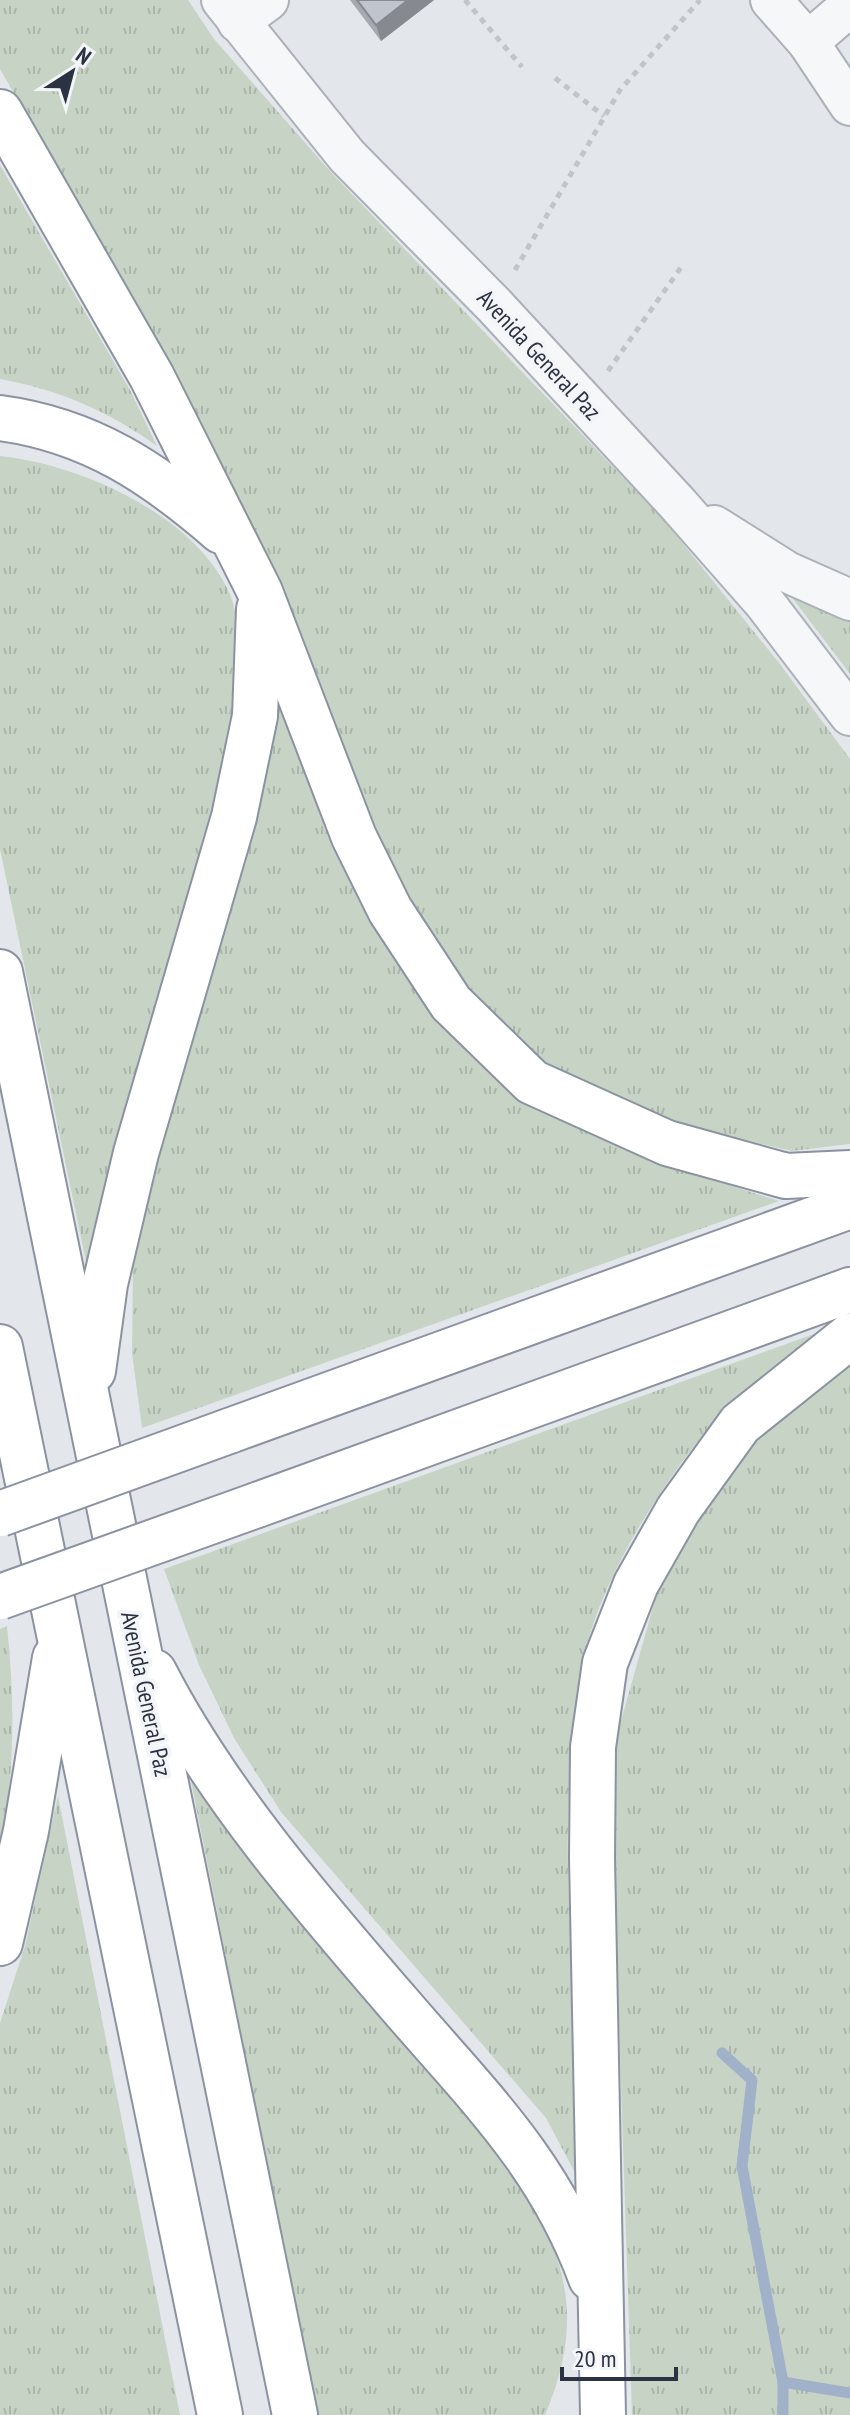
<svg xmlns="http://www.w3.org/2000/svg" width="850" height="2415" font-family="'PT Sans Narrow',sans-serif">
<defs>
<pattern id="grass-tufts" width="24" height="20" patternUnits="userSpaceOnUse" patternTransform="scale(2)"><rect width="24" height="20" fill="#c7d4c5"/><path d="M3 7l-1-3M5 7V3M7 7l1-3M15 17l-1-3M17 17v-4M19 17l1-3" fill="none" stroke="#abb6aa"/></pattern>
</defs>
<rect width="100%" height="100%" fill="#e3e6eb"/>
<g fill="url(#grass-tufts)">
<path d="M0,0H188L214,39L329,170L664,520L780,664L850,759V1144L792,1151L675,1124L548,1065L469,991L411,905L373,825L283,590L171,363L0,69Z"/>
<path d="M0,165L130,390L157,446C108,411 60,390 0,379Z"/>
<path d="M0,456C79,464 190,513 227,588C270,675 191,906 166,1001C141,1094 115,1187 90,1281L0,849Z"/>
<path d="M784,587L850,613V675V674Z"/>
<path d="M276,693L333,845L371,922L434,1015L519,1100L663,1164L779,1201L142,1428L132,1353L133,1261L155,1155Z"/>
<path d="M822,1331C790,1356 750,1381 723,1411C666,1476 604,1571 584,1656C572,1710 570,1764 568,1819C566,1942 579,2064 592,2186H582L546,2118L281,1812L234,1738L199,1665L164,1569Z"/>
<path d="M850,1361V2415H632L615,1906L614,1746L660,1582L743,1445Z"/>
<path d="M7,1626C15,1703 15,1773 0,1849V1629Z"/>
<path d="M189,1771L491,2141C557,2235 593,2302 545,2415H317Z"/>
<path d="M58,1796L180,2415H0V2023L25,1946Z"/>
</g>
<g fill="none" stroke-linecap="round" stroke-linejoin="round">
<g stroke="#a0b1c9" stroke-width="11">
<path d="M722,2053L752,2080L742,2166L783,2382V2415"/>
<path d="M783,2382L850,2393"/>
</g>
<defs>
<g id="minor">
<path d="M222,0L347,156L494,305L677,503L764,602L850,715"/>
<path d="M771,0L808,42L850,105"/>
<path d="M238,22L268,0"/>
<path d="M808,42L850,6"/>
<path d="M714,526L787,572L850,600"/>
</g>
<g id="highway">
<path d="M0,112L152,377L260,592L354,837L390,910L451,1003L532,1082L667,1143L786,1176L850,1173"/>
<path d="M0,418C90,430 154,473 221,531"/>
<path d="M0,972L295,2415"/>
<path d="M0,1347L220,2415"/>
<path d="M93,1371L105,1284L136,1153L234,817L255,716L259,609"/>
<path d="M229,1431L850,1206"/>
<path d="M257,1505L850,1290"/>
<path d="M154,1672C217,1795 316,1908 406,2012C482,2100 550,2166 591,2278"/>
<path d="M0,1943L26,1831L55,1658"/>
<path d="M603,2415L592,1858L593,1747L605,1663L636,1584L678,1510L740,1424L850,1336"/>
</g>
</defs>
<use href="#minor" stroke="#acb0b8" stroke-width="44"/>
<use href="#highway" stroke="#8b92a1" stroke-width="48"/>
<g stroke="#c1c4c9" stroke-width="5" stroke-dasharray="6 6" stroke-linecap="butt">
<path d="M465,0L522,67"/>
<path d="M555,78L604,116"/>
<path d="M515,270L620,90L700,0"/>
<path d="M608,371L682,266"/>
</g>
<use href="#minor" stroke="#f6f7f9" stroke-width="40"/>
<use href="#highway" stroke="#fff" stroke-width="44"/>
<defs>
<g id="highway-bridge">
<path d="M0,1514L229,1431"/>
<path d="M0,1597L257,1505"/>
</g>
</defs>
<use href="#highway-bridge" stroke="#8b92a1" stroke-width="48" stroke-linecap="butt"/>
<use href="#highway-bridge" stroke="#fff" stroke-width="44"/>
</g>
<path fill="#a5a9b0" d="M350,0H434L381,41Z"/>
<path fill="#868990" d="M408,0H434L381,41L376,25Z"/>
<path fill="#c0c4cd" stroke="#868990" stroke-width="2" d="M357,0H408L376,25Z"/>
<g text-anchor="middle" stroke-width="8" stroke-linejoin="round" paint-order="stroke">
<g font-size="24" fill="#2b3242" stroke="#f3f5f8">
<text transform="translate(539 355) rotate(47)" y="8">Avenida General Paz</text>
<text transform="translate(146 1694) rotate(78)" y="8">Avenida General Paz</text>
</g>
</g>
<g transform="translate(72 72) rotate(36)" stroke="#f3f5f8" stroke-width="6" paint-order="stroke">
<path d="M0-6L14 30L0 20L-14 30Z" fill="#2b3242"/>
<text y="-12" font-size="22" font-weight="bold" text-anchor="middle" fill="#2b3242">N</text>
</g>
<path d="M562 2367v12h114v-12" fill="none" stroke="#2b3242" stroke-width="4"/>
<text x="574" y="2367" font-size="24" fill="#2b3242" stroke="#f3f5f8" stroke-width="6" paint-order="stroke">20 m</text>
</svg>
